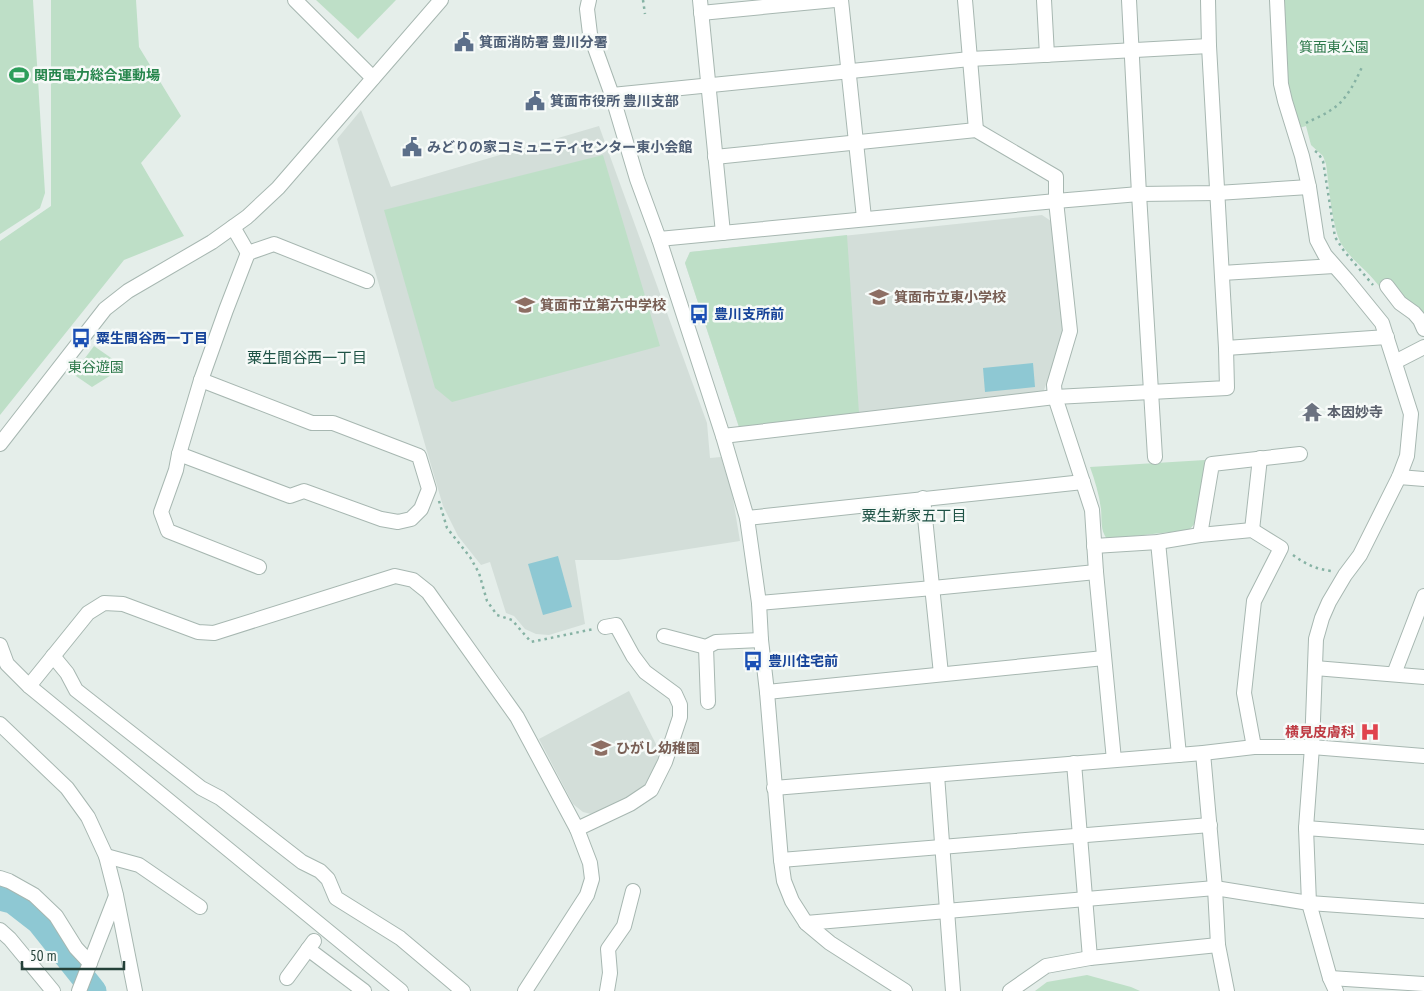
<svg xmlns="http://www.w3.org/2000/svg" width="1424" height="991" viewBox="0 0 1424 991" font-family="'PT Sans Narrow','Noto Sans JP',sans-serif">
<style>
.built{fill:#d3ded9}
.green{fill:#bedfc7}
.water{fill:#8ec8d3}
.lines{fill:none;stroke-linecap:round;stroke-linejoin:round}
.river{stroke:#8ec8d3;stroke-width:25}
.minor-casing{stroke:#a7b7b1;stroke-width:16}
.path{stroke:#86b2a4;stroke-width:2.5;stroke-dasharray:2.5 4;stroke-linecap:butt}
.minor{stroke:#fff;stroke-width:14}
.labels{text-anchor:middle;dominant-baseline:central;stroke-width:5;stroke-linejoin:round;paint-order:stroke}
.service-label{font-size:14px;font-weight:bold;fill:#4e5e75;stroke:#f6faf8;text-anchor:start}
.park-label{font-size:14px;fill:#2d784a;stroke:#f6faf8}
.leisure-label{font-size:14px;font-weight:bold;fill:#27864d;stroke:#f6faf8;text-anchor:start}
.education-label{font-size:14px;font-weight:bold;fill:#785e54;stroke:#f6faf8;text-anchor:start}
.transit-label{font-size:14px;font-weight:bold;fill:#164399;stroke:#f6faf8;text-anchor:start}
.worship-label{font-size:14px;font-weight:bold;fill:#5b616d;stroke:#f6faf8;text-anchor:start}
.health-label{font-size:14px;font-weight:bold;fill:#be3a42;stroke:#f6faf8;text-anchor:end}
.neighbourhood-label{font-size:15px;fill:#1f5346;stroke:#f6faf8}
</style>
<rect width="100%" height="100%" fill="#e5eeea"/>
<g class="built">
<polygon points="361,110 391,187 599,126 707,423 710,458 721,457 732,493 740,541 618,560 575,560 585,624 549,635 536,634 525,629 514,616 506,613 490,562 481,565 458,536 443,506 426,448 337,139"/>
<polygon points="1042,215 1054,223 1064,332 1043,393 739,427 685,263 690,252"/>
<polygon points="629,691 663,758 646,787 628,800 595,815 583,812 573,804 539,739"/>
</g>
<g class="green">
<polygon points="0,0 33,0 45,193 40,208 0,234"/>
<polygon points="51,0 136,0 139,47 181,116 141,163 184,236 124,260 0,415 0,241 51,206"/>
<polygon points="316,0 396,0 358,39"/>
<path d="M1281,0h143v319l-6,-8 -27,-27 -10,5c-11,-17 -28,-27 -39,-44 -10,-16 -13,-60 -16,-81l-3,-8 -12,-11 -5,-19 -7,2 -11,-36z"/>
<polygon points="603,155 660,346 452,402 435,388 384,210"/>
<polygon points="847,235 859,413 739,427 685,263 690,252"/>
<polygon points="94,346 124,367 92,387 73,374"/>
<path d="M1205,460l-8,61 -8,9 -82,9c-7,-9 -5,-19 -6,-30 -2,-15 -6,-28 -11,-42z"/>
<polygon points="1087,975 1131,987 1140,991 1035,991 1047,982"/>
</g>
<g class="water">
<polygon points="1033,363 1035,387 985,392 983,368"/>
<polygon points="558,556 572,607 543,615 528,564"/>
</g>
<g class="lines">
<polyline class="river" points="0,898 12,901 39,922 94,991"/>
<defs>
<g id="minor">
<polyline points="295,0 373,78"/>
<polyline points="589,0 587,9 590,34 612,95 637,179 659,239 723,436 747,518 759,603 761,640 767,692 781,860 784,881 792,901 806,923 830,943 905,991"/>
<polyline points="700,0 723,233"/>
<polyline points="841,0 864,218"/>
<polyline points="965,0 976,130"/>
<polyline points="1044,0 1047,55"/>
<polyline points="1129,0 1139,194 1155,457"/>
<polyline points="1277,0 1281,84 1285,101 1302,156 1309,187 1317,240 1325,255 1347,280 1382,323 1411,414 1407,456 1399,477 1360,555 1345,575 1329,602 1322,618 1316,639 1312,747 1306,828 1309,903 1330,978 1336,991"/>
<polyline points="701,13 835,0"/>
<polyline points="612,95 970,59 1209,46"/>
<polyline points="715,157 976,130 1056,177 1056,201 1070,331 1054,385 1055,397 1092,510 1096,572 1114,760"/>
<polyline points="233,227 248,253 274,244 367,281"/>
<polyline points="659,239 1056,201 1139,194 1217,193 1309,187"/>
<polyline points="248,253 226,310 201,380 179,454 176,470 161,512 168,531 259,567"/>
<polyline points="1222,273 1334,266"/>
<polyline points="1387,286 1400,303 1414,313 1420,320 1424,329"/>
<polyline points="1226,348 1387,337"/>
<polyline points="1395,362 1424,347"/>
<polyline points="723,436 1055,397 1227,388 1226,348 1209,46 1208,0"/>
<polyline points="0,444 105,309 128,291 212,242 247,217 278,188 441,0"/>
<polyline points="179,454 290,496 304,491 381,519 398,522 411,519 421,509 429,489 419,456 333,423 312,423 201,380"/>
<polyline points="1399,477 1424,479"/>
<polyline points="923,498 941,674"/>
<polyline points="747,518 1083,482"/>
<polyline points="1252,530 1260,458"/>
<polyline points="1200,535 1212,464 1300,454"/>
<polyline points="1158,542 1179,755"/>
<polyline points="1094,546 1158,542 1200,535 1252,530 1281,548 1254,601 1244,693 1254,747"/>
<polyline points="759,603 933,588 1096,572"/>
<polyline points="664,636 706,647 716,642 761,640"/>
<polyline points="0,645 7,664 29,686 401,991"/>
<polyline points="706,647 708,702"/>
<polyline points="53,656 67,673 76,690 201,788 220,798 302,862 320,871 328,879 336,898 400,938 463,991"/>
<polyline points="1315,668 1424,677"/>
<polyline points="1394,674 1424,596"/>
<polyline points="29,686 88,613 104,603 123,604 198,632 214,633 395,576 413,580 428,592 517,717 577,829 590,863 592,879 587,895 525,991"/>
<polyline points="767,692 1104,658"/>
<polyline points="0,724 67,788 88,817 106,856 116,895 135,991"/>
<polyline points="1203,753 1215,888 1218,945 1227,991"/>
<polyline points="1074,763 1090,958"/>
<polyline points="937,775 953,991"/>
<polyline points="774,788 1203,753 1254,747 1312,747 1424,756"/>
<polyline points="1306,828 1424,837"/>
<polyline points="577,829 630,804 651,790 665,762 680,717 680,705 675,694 645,672 633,656 616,625 605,627"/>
<polyline points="106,856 139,865 200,907"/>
<polyline points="781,860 1210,825"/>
<polyline points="0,878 9,881 34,895 56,916 76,948 90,963"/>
<polyline points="806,923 1215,888 1309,903 1424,911"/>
<polyline points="0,930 10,939 53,991"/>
<polyline points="308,949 364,991"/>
<polyline points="287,978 314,941"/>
<polyline points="1330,978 1424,984"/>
<polyline points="79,991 116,896"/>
<polyline points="607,991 610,973 608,949 624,926 633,891"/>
<polyline points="1010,991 1046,966 1090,958 1218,945"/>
</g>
</defs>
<use href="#minor" class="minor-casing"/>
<g class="path">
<polyline points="643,0 645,14"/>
<path d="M1306,123c8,-4 18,-8 25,-13 16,-10 24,-28 32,-45"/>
<polyline points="1315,151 1318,153 1323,161 1335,237 1344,251 1373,285"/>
<polyline points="439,501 447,528 470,557 479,573 487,601 497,615 512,620 531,642 594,629"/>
<path d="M1293,555c12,9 23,14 38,16"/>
</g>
<use href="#minor" class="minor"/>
</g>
<defs>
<symbol id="civic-bare" viewBox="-9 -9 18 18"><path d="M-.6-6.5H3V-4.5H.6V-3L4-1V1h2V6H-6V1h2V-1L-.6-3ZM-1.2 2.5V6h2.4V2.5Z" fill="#5c6f8a" stroke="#f6faf8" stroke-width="2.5" paint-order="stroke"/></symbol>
<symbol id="stadium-bare" viewBox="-9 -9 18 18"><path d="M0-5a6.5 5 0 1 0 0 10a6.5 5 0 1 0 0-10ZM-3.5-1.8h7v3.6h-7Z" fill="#2e9e5b" stroke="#f6faf8" stroke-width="2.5" paint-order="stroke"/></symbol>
<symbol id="school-bare" viewBox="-9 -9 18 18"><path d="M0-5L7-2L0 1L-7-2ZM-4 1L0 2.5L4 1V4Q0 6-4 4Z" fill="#8d6e63" stroke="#f6faf8" stroke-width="2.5" paint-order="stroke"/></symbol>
<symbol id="bus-bare" viewBox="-9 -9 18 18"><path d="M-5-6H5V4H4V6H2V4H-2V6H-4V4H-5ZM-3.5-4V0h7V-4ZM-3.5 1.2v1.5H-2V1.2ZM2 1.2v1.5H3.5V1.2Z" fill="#1a4fb4" stroke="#f6faf8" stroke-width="2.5" paint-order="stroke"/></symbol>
<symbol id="temple-bare" viewBox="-9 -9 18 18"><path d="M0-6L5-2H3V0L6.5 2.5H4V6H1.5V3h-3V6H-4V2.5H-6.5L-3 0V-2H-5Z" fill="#6b7280" stroke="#f6faf8" stroke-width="2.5" paint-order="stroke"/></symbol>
<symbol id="hospital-bare" viewBox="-9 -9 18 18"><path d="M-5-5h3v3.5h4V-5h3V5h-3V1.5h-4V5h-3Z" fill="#e0444e" stroke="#f6faf8" stroke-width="2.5" paint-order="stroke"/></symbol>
</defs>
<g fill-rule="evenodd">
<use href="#civic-bare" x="450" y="28" width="28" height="28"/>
<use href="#stadium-bare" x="5" y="61" width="28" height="28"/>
<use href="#civic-bare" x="521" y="87" width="28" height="28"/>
<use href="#civic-bare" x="398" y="133" width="28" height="28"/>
<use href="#school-bare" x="865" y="283" width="28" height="28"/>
<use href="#school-bare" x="511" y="291" width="28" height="28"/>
<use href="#bus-bare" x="685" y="300" width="28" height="28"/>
<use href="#bus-bare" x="67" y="324" width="28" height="28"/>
<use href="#temple-bare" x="1298" y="398" width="28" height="28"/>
<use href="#bus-bare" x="739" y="647" width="28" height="28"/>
<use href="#hospital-bare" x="1356" y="718" width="28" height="28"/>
<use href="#school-bare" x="587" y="734" width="28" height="28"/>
</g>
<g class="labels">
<g class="service-label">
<text x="479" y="42">箕面消防署 豊川分署</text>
<text x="550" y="101">箕面市役所 豊川支部</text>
<text x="427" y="147">みどりの家コミュニティセンター東小会館</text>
</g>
<g class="park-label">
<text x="1334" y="47">箕面東公園</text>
<text x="96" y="367">東谷遊園</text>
</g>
<g class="leisure-label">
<text x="34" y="75">関西電力総合運動場</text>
</g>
<g class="education-label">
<text x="894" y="297">箕面市立東小学校</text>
<text x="540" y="305">箕面市立第六中学校</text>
<text x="616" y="748">ひがし幼稚園</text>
</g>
<g class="transit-label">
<text x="714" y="314">豊川支所前</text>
<text x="96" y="338">粟生間谷西一丁目</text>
<text x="768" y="661">豊川住宅前</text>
</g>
<g class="worship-label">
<text x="1327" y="412">本因妙寺</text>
</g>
<g class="health-label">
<text x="1355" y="732">横見皮膚科</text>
</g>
<g class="neighbourhood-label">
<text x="307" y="357">粟生間谷西一丁目</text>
<text x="914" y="515">粟生新家五丁目</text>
</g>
</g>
<path d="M22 961v8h102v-8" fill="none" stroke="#244139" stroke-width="2.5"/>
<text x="30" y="961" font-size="15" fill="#244139" stroke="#f6faf8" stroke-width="4" paint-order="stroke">50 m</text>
</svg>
